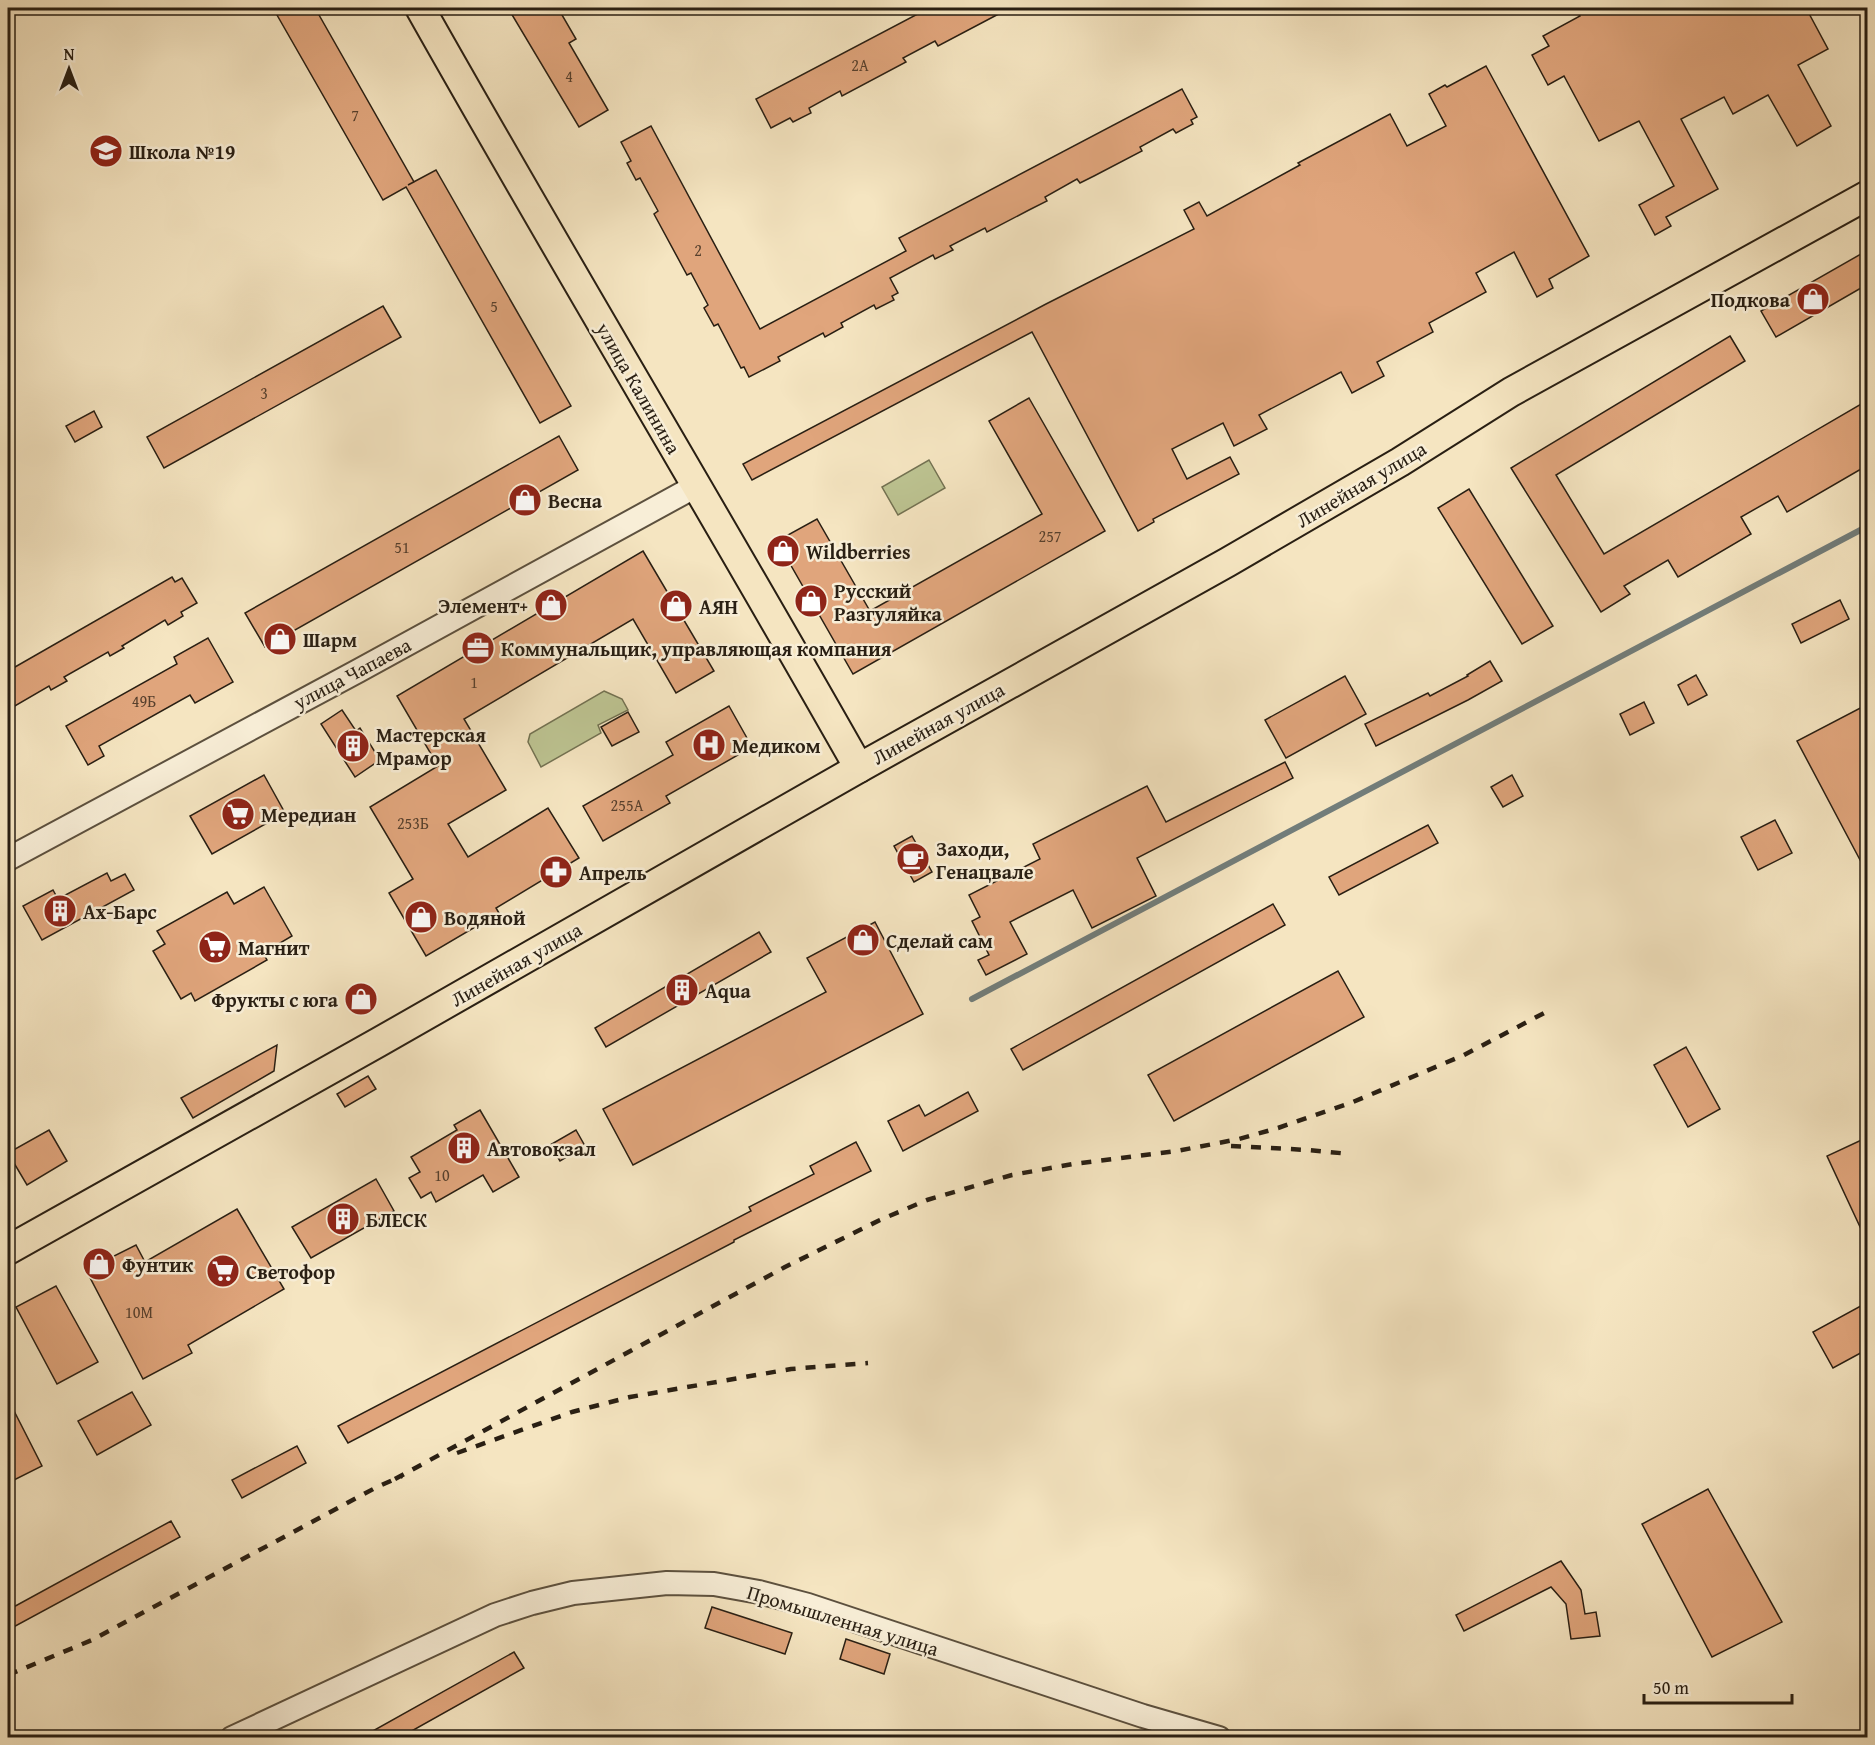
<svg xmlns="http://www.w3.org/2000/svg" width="1875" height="1745" viewBox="0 0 1875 1745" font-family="'Gentium Book Plus',serif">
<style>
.green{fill:#bdc492;stroke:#737252;stroke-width:1.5}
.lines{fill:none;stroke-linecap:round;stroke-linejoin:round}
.stream{stroke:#727d7a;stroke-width:6}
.building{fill:#e0a57c;stroke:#291f13;stroke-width:1.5}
.minor-casing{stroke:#5c503e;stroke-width:26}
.major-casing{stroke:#291f13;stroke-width:32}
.minor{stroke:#f8eed7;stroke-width:22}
.major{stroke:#f5e5c1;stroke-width:28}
.rail{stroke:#291f13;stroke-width:4.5;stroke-dasharray:10 10;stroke-linecap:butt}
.labels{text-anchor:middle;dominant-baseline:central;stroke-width:5;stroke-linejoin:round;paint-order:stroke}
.number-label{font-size:16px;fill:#57402d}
.poi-label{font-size:20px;font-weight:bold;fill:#291f13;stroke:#f8eed7;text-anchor:start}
.street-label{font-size:20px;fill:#291f13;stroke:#f8eed7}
</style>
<rect width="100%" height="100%" fill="#f5e5c1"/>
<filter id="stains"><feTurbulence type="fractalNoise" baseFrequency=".00333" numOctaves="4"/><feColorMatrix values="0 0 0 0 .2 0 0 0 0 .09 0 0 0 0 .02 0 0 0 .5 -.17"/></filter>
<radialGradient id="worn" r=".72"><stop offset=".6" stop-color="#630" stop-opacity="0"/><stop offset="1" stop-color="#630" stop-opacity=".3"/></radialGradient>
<g class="green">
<polygon points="929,460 945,488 898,515 882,487"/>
<polygon points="604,691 622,699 628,710 598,725 601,733 541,767 528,742 530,734"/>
</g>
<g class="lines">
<polyline class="stream" points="972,999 1868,526"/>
</g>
<g class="building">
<polygon points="273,8 315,8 414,182 408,185 436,170 571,406 540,423 406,187 383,200"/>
<polygon points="508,8 558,8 576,39 569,43 608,110 579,127"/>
<polygon points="929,8 1010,8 938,46 935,41 903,58 906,62 842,96 840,91 809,108 811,113 793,122 790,118 771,128 756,99"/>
<polygon points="1575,8 1806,8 1828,49 1798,65 1831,126 1797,146 1768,95 1733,114 1724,97 1681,119 1718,189 1666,217 1671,226 1655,235 1639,205 1674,186 1639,121 1599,141 1564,76 1548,85 1532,55 1549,46 1543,36 1580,16"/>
<polygon points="1486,66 1589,256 1549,279 1553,288 1537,297 1514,252 1476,273 1486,292 1429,323 1433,332 1377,362 1384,376 1352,393 1341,372 1259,415 1267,429 1234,446 1223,423 1172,449 1187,479 1230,457 1239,474 1153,519 1154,522 1138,531 1032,332 752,480 743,464 1046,304 1194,229 1184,210 1199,202 1207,216 1300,165 1298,163 1390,114 1407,146 1446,126 1429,94 1445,85 1447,87"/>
<polygon points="1182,89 1197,117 1191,120 1193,124 1176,133 1173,129 1140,147 1142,151 1094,176 1080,183 1077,179 1045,197 1047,201 1029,210 987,232 985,228 950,246 953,250 935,259 933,255 890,278 898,293 892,296 894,300 876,309 874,305 841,323 843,327 825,337 823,333 778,357 780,361 749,377 744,367 741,368 718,324 714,326 704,308 708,305 691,273 687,275 654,214 658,211 640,178 636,180 627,163 631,161 621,142 651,126 760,329 906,251 899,238"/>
<polygon points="1868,250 1868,284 1776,337 1761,311"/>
<polygon points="383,306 401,337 164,468 147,437"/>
<polygon points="1730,336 1745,361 1556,475 1604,554 1868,400 1868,465 1787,512 1778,496 1741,517 1751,534 1678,577 1668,560 1624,586 1630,594 1601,612 1511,468"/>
<polygon points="1029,398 1105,531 853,674 777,541 817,519 870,611 1042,514 989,421"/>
<polygon points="94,411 102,427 75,442 66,426"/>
<polygon points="559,436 578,470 265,647 245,613"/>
<polygon points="1469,489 1553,626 1522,644 1438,508"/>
<polygon points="643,551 714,671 676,693 633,619 464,719 506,790 448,824 468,857 548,808 579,858 496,908 499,913 426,956 389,893 413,879 370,807 438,766 397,696"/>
<polygon points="172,577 175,582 182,578 197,603 181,612 183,616 168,625 165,620 122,646 124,648 110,656 108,652 64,677 67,681 51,690 49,686 8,710 8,671"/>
<polygon points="1840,600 1849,619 1801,643 1792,624"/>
<polygon points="208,638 233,682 195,703 190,695 99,746 104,756 88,765 66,726 177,664 174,657"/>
<polygon points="1490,661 1502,681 1468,700 1376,746 1365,724 1428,693 1430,696 1468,676 1467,675"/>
<polygon points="1696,675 1707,695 1688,705 1678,685"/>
<polygon points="1345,676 1366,714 1286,758 1265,720"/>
<polygon points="1644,702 1654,723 1630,735 1620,714"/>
<polygon points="1868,704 1868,875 1797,741"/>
<polygon points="729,706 752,747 666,796 670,803 603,841 583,806 673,755 666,742"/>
<polygon points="342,710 356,731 360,728 380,760 355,777 321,724"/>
<polygon points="628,712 639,732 612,746 601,727"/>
<polygon points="1285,762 1293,778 1137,858 1156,896 1092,928 1073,890 1010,922 1027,954 986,975 978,960 989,955 972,921 980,917 969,895 1040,859 1033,844 1147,786 1166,822"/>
<polygon points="264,775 285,813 212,854 190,816"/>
<polygon points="1512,775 1523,796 1503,807 1491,787"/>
<polygon points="1775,820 1792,853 1758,870 1741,837"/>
<polygon points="1428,825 1438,843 1339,895 1329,877"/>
<polygon points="912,836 932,872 914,882 894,846"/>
<polygon points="107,873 111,881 125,874 134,890 42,940 23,906 53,890 58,899"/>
<polygon points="264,887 292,936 263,953 267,960 195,1001 191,993 181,999 153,951 165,944 157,931 227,892 234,904"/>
<polygon points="1273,904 1285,925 1023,1070 1011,1049"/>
<polygon points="875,922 923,1014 633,1165 603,1109 826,992 807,958"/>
<polygon points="759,932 771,952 606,1047 595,1028"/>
<polygon points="1338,971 1364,1017 1174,1121 1148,1075"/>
<polygon points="277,1045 274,1071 193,1118 181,1098"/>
<polygon points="1686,1047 1720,1109 1688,1127 1654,1065"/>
<polygon points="368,1076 376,1089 345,1107 337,1094"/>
<polygon points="968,1092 978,1111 903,1151 888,1121 919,1105 925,1116"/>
<polygon points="480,1110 519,1177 493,1192 483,1175 436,1202 431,1192 421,1198 409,1178 420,1172 411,1157 457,1130 454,1125"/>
<polygon points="49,1130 67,1161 27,1185 8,1153"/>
<polygon points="576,1130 585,1146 560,1161 550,1145"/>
<polygon points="1868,1137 1868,1244 1827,1156"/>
<polygon points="856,1142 871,1171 734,1240 734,1242 348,1443 338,1426 751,1211 749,1207 814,1174 810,1166"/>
<polygon points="376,1179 394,1211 311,1258 292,1227"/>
<polygon points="237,1209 284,1289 188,1345 192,1353 143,1379 86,1270 136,1245 145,1262"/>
<polygon points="56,1286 98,1362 57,1384 16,1307"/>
<polygon points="1868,1302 1868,1349 1833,1368 1813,1332"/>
<polygon points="132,1392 151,1425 97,1455 78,1421"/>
<polygon points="8,1399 42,1466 8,1483"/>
<polygon points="297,1446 306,1463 242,1498 232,1480"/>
<polygon points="1708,1489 1782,1622 1712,1657 1642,1524"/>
<polygon points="171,1521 180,1537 8,1630 8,1610"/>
<polygon points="1561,1561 1581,1590 1585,1614 1596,1612 1600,1636 1571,1639 1566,1604 1551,1587 1464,1631 1456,1615"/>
<polygon points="712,1607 792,1633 785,1654 705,1628"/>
<polygon points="846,1639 890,1654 884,1674 840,1659"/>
<polygon points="514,1652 524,1668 401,1737 362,1737"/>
</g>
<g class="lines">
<defs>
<g id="minor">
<polyline points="8,859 358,671 696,486"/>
<polyline points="232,1738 495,1615 532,1603 573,1593 667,1583 714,1584 759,1592 808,1605 1143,1716 1219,1738"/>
</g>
<g id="major">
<path d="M420,8c143,254 295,505 439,760"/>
<polyline points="8,1250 379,1042 859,768 1228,562 1400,462 1511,392 1868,195"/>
</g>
</defs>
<use href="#minor" class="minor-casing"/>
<use href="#major" class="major-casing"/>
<use href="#minor" class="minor"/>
<use href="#major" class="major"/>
<g class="rail">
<polyline points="1231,1146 1308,1150 1350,1154"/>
<polyline points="457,1453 572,1412 630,1397 791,1369 868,1363"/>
<polyline points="395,1479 785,1267 880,1220 927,1200 1012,1175 1073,1164 1177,1151 1239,1139 1278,1128 1353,1102 1464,1055 1548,1011"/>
<polyline points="8,1675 92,1640 377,1487 402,1476"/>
</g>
</g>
<defs>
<symbol id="school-disc" viewBox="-11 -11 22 22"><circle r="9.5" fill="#8f2418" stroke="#f8eed7"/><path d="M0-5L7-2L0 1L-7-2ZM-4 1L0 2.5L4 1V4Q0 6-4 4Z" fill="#fff"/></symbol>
<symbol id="shop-disc" viewBox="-11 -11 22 22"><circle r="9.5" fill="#8f2418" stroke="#f8eed7"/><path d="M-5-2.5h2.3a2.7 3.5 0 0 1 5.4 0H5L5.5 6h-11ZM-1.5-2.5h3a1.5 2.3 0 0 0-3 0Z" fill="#fff"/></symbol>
<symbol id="office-disc" viewBox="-11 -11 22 22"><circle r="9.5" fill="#8f2418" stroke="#f8eed7"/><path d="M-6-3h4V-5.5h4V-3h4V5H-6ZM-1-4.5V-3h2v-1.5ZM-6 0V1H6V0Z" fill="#fff"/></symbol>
<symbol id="hospital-disc" viewBox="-11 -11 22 22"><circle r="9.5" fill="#8f2418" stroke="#f8eed7"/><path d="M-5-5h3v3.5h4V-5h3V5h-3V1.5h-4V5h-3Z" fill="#fff"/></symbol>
<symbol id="building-disc" viewBox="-11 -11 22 22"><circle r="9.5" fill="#8f2418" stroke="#f8eed7"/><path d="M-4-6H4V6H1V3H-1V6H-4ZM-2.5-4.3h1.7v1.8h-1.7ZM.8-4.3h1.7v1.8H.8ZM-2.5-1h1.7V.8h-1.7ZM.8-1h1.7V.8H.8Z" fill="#fff"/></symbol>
<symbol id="supermarket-disc" viewBox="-11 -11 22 22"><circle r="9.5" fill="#8f2418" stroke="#f8eed7"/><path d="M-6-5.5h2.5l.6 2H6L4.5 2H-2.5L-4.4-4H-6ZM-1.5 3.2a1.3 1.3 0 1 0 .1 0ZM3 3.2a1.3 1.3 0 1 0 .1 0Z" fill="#fff"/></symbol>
<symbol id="cafe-disc" viewBox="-11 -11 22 22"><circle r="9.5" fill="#8f2418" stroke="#f8eed7"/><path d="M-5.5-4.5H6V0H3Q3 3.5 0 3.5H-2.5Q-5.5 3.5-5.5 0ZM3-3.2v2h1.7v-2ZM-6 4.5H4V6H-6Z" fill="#fff"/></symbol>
<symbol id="pharmacy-disc" viewBox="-11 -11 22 22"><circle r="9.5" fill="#8f2418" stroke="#f8eed7"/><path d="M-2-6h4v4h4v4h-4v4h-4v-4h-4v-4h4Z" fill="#fff"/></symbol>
</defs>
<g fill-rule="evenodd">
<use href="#school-disc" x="87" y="132" width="38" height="38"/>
<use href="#shop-disc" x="1794" y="280" width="38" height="38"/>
<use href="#shop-disc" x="506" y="481" width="38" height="38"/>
<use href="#shop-disc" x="764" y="532" width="38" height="38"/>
<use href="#shop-disc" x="792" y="582" width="38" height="38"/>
<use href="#shop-disc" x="532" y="586" width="38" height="38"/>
<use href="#shop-disc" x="657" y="587" width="38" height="38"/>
<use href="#shop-disc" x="261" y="620" width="38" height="38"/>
<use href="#office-disc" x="459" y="629" width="38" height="38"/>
<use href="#hospital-disc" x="690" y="726" width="38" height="38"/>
<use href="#building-disc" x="334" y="727" width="38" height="38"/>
<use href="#supermarket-disc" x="219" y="795" width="38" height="38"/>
<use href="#cafe-disc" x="894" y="840" width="38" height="38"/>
<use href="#pharmacy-disc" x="537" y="853" width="38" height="38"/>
<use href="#building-disc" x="41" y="892" width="38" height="38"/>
<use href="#shop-disc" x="402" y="898" width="38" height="38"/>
<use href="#shop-disc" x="844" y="921" width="38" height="38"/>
<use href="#supermarket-disc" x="196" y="928" width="38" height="38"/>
<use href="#building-disc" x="663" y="971" width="38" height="38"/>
<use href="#shop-disc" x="342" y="980" width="38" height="38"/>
<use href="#building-disc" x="445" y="1129" width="38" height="38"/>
<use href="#building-disc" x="324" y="1200" width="38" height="38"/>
<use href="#shop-disc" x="80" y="1245" width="38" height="38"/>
<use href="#supermarket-disc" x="204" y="1252" width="38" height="38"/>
</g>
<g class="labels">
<g class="number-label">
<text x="860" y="65">2А</text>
<text x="569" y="76">4</text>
<text x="355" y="115">7</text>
<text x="698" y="250">2</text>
<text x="494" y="306">5</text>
<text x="264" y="393">3</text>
<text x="1050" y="536">257</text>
<text x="402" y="547">51</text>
<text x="474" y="682">1</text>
<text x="144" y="701">49Б</text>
<text x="627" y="805">255А</text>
<text x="413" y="823">253Б</text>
<text x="442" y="1175">10</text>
<text x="139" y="1312">10М</text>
</g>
<g class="poi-label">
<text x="129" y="151">Школа №19</text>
<text x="1790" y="299" text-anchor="end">Подкова</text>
<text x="548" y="500">Весна</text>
<text x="806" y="551">Wildberries</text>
<text x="834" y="590">Русский<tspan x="834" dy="23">Разгуляйка</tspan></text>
<text x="528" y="605" text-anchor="end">Элемент+</text>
<text x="699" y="606">АЯН</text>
<text x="303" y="639">Шарм</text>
<text x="501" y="648">Коммунальщик, управляющая компания</text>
<text x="376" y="734">Мастерская<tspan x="376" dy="23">Мрамор</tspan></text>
<text x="732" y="745">Медиком</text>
<text x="261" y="814">Мередиан</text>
<text x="936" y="848">Заходи,<tspan x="936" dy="23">Генацвале</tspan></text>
<text x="579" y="872">Апрель</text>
<text x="83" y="911">Ах-Барс</text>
<text x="444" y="917">Водяной</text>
<text x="886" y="940">Сделай сам</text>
<text x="238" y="947">Магнит</text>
<text x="705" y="990">Aqua</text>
<text x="338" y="999" text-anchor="end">Фрукты с юга</text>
<text x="487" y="1148">Автовокзал</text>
<text x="366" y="1219">БЛЕСК</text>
<text x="122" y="1264">Фунтик</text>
<text x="246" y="1271">Светофор</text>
</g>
<g class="street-label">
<text transform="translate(639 388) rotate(60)">улица Калинина</text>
<text transform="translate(1361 484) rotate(-31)">Линейная улица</text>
<text transform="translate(352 673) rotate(-28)">улица Чапаева</text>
<text transform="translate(938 723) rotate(-29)">Линейная улица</text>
<text transform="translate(516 964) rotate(-30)">Линейная улица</text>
<text transform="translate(843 1620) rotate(17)">Промышленная улица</text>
</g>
</g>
<rect width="1875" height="1745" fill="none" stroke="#f5e5c1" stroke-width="30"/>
<rect x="9" y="9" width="1857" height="1727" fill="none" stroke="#291f13" stroke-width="3"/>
<rect x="15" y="15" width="1845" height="1715" fill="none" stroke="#291f13" stroke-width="1.5"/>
<g transform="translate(69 69)" stroke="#f8eed7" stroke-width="4.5" paint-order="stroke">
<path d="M0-4.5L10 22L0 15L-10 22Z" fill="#291f13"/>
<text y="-9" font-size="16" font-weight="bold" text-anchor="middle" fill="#291f13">N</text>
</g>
<path d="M1644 1694v9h148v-9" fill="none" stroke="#291f13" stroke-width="3"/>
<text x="1653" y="1694" font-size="18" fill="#291f13" stroke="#f8eed7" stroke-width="4.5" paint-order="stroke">50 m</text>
<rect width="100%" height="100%" filter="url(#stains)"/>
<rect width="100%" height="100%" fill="url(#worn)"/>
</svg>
